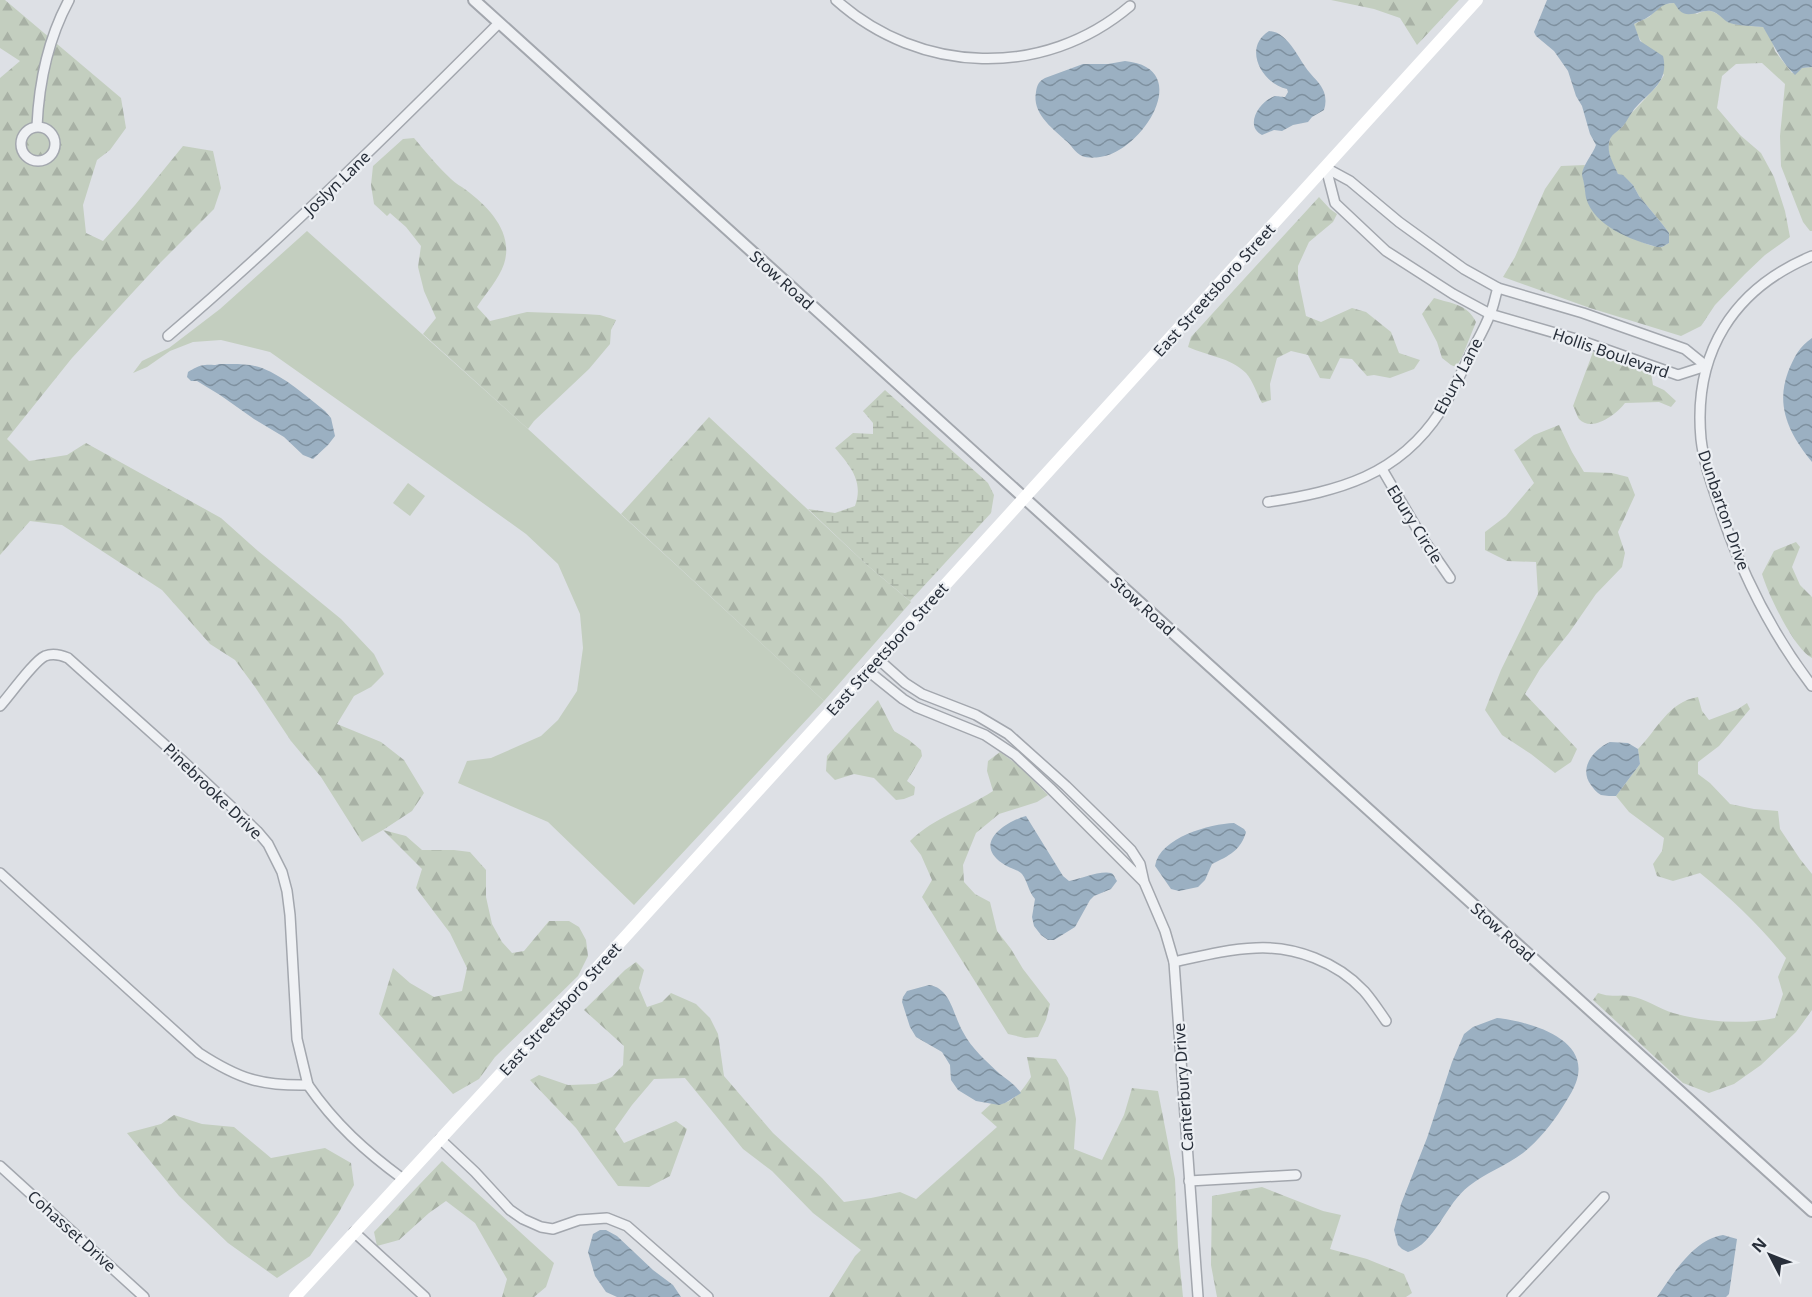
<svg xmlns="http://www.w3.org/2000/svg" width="1812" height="1297" viewBox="0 0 1812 1297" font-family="'Noto Sans',sans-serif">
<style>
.green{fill:#c3cebf}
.forest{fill:url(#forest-firs)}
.wetland{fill:url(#wetland-marsh)}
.water{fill:url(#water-waves)}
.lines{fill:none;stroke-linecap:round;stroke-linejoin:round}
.minor-casing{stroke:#a3a7ae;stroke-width:12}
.tertiary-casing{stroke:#a3a7ae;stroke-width:14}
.minor{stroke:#eff1f4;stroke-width:9}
.tertiary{stroke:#eff1f4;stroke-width:10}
.secondary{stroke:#fff;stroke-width:12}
.labels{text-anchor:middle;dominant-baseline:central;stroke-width:4.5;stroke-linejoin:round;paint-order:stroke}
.street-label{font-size:16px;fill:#282f3a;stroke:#eceff3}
</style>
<defs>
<pattern id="forest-firs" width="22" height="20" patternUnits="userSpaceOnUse" patternTransform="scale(1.5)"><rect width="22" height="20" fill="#c3cebf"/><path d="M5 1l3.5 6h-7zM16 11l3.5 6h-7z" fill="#a8b1a5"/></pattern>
<pattern id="wetland-marsh" width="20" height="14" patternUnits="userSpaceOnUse" patternTransform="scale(1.5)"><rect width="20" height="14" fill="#c3cebf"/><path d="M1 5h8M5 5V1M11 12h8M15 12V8" fill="none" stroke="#a8b1a5"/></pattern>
<pattern id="water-waves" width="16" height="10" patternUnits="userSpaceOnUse" patternTransform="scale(1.5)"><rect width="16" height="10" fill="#9bb0c2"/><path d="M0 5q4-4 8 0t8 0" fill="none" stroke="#7e909f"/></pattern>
</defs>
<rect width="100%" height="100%" fill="#dde0e5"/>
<g class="green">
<polygon points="307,231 528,429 824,701 634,905 548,822 458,783 467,761 491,758 541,736 558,720 577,691 583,648 580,614 558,564 526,534 427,463 270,352 221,340 193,342 170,351 147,367 133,373 142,361 169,348 220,309"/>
<polygon points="408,483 425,496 410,516 393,503"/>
</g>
<g class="forest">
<polygon points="0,0 5,0 121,98 126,128 110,150 97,160 83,205 86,233 103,241 135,205 183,146 213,151 221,188 214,209 159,264 72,358 7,439 29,461 67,455 86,443 221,518 258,551 341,619 374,654 384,674 371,687 354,696 337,724 381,742 404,760 424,793 412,811 383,830 406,836 422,850 454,850 470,852 486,870 486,897 492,924 502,942 512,953 524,951 549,921 569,921 579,927 586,940 588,956 578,976 495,1057 479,1079 453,1094 379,1014 393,968 410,983 434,997 462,991 467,968 450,933 416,888 422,869 383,830 362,842 321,777 291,741 255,687 235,660 210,644 162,590 62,525 30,521 0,555 0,78 20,61 0,48"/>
<polygon points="1331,0 1459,0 1417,45 1400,18 1374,9"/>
<path d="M1674,3l23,11c16,-8 20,1 32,8 7,4 25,4 34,5l9,13 3,11 17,22 10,-5 10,-1v164h-2l-7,-9 -22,-56 -1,-30 5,-52 -23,-21 -26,1 -14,12 -5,32 23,27 21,18 13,24 11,34 5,26 -25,18 -20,19 -30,31 -14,21 -20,10 -91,-28 -87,-31 12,-20 30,-68 16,-23 24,-1c-4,10 -1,13 0,23 3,28 26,41 50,51 9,4 17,8 27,8l7,-4v-10l-6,-8 -24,-29 -6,-11 -10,-9 -5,-2 -7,-13 -3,-14 3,-11 12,-10 5,-9 29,-31 7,-11c-9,-13 -28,-37 -30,-51l15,-7 13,-13z"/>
<path d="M414,138c12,14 24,29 37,41 5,5 10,7 15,11 23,17 48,43 38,74 -5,15 -18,29 -27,43l13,14 37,-9 57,2 16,1 16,5 -5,10 -1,14 -21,25 -55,52 -6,8 -105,-95 13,-16 -12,-27 -6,-24 3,-21 -15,-19 -16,-14 -3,3 -13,-12 -3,-19 2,-19 30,-27z"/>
<path d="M1319,197l11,12 7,5 -4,8 -24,20 -11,24v11l8,39 15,6 31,-14 14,4 25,20 8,21 21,7 -6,9 -24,9 -16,-3 -7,1 -15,-17 -12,-1 -10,21 -10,-1 -12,-23 -17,-4 -14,7 -7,26 1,16 -9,3c-5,-9 -9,-22 -16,-30 -16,-16 -39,-17 -58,-26l3,-10z"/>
<path d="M1434,298c19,6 33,6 42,24l-14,35 -6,10 -5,-2 -9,-7 -5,-16 -15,-28z"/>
<path d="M1593,352l47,14 11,7 2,12 11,5 12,11 -5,6 -12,-5 -34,1c-8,11 -33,30 -46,16 -2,-3 -4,-10 -6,-13z"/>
<polygon points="709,417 867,565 911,602 824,701 621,514"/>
<polygon points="1559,425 1572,452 1584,472 1612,473 1628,477 1635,495 1618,532 1625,553 1622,567 1596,594 1569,633 1540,669 1525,694 1577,749 1571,762 1555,773 1531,754 1502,735 1485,710 1501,670 1538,594 1536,562 1507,561 1485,550 1485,532 1506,516 1534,483 1514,450 1534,435"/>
<path d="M1796,542l4,5 -8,20 8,18 12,12v61c-18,-9 -44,-64 -50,-84l12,-23z"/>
<path d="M1698,697l4,14 7,9 29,-11 9,-6 3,6 -31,37 -21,16v12l12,9 20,21 24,5 24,2 2,18 20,30 12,15v136l-16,22 -35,33 -27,19 -25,9 -26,-10 -90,-83 5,-7c14,5 20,1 32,3 14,2 30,13 43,17 32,9 69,12 102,5l8,-24 -5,-17 8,-19c-26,-32 -54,-59 -86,-85l-27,8 -16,-5 -4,-12 9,-13 2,-13 -35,-26 -13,-16 24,-32 -2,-15c20,-20 30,-47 60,-52z"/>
<polygon points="878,700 894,731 909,740 921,750 922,756 907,781 915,787 914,795 904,799 896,800 874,778 854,774 835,780 826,771 827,756"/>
<path d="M1000,752l18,13 30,30 -11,7 -38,12 -23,19 -13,32 1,17 11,12 15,8 7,29 14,18 12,20 27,35 -4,16 -8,17 -13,1 -17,-4 -86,-137 10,-17 -11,-25 -11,-14c26,-25 54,-31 83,-50l-6,-20 1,-10z"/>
<path d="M636,962l8,8 -5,18 8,19 15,-5 9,-9 25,11 14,14 8,16 6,42 49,57 49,45 22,24 27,-4 29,-6 16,7 81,-72 -16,-14 11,-10c18,5 31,-13 39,-26l-4,-20 29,2 12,19 8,41 -2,30 28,11 22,-45 8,-27 26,3 17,88 3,68 5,50h-354l26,-41 6,-6 -48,-37 -41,-42 -29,-22 -58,-71 -31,1 -22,26 -17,24 9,14 52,-22 11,8 -17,47 -21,11 -31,-1 -42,-58 -46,-48 9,-5 29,10 28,-1 16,-7 11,-12 1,-19 -40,-36 41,-40z"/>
<polygon points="174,1115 202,1124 234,1127 271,1158 325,1148 351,1163 354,1185 338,1214 310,1256 277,1278 228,1243 179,1196 127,1133 161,1124"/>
<polygon points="442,1161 554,1263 546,1287 534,1297 502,1297 507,1279 475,1223 446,1201 429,1213 399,1240 377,1246 374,1232"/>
<polygon points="1262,1187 1323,1211 1341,1215 1330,1249 1367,1259 1404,1274 1412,1293 1406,1297 1217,1297 1211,1265 1212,1196"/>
</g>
<path class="wetland" d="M885,390l103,93 6,12 -3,18 -81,88 -43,-36 -59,-56 27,4 20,-7c9,-25 -5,-40 -20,-58l18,-15 20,1v-11l-10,-12z"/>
<g class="water">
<path d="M1547,0h265v67l-10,1 -7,7c-14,-13 -22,-32 -32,-48 -8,-1 -25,-1 -33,-4 -7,-2 -10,-10 -19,-12 -10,-2 -23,9 -32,-1 -2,-2 -3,-5 -5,-7 -13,0 -16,8 -26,14 -4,3 -9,4 -14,7l6,17 23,15c6,25 -11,34 -26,50 -6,6 -9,14 -14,20 -5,6 -13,8 -14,17 -2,11 5,21 9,31l5,1 10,10 6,11 24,29 6,8v10l-7,4h-5c-26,-7 -63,-21 -71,-49 -1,-5 -1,-10 -2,-14 0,-2 -2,-8 -2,-9 0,-9 11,-21 14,-30l-6,-11 -8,-28 -6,-10 -8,-25 -14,-20 -18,-15 -2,-4z"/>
<path d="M1269,31c20,1 30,30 41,42 5,6 11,11 14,19 2,6 2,12 0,18l-12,7 -4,5 -15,3 -11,6 -8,-1 -12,5c-18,-9 -3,-34 13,-39 2,0 7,1 10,1l3,-5 -1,-3c-25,-5 -45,-41 -18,-58z"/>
<path d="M1125,61c71,7 17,91 -25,96 -5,1 -14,1 -18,-1 -7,-3 -11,-12 -17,-16 -14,-13 -33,-27 -29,-48 1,-7 3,-11 9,-14l38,-14h25z"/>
<path d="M1812,338v124c-22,-27 -37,-55 -24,-90 6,-15 11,-25 24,-34z"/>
<path d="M219,364c14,0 30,-1 43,4 23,9 44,28 63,43l6,7 4,18 -7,9 -15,14 -10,-4 -19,-18 -30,-18 -34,-24 -23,-14h-6l-4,-4 1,-5c5,-3 11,-7 17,-7 6,-1 9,1 14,-1z"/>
<path d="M1610,742l18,1 10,6 2,15 -24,32c-4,0 -10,0 -15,-1 -4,-2 -8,-7 -10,-10 -13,-17 3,-36 19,-43z"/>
<path d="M1026,816l37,60 6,5c10,-2 32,-11 42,-8 3,1 4,5 6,8l-6,8 -17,7 -4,4 -15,27 -21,13h-6l-7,-5 -7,-9 -2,-9 3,-18c-7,-8 -7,-17 -13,-25 -5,-5 -14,-6 -20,-11 -29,-20 3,-41 24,-47z"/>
<path d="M1234,823l10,6 2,3c-5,18 -17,24 -34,32l-7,16 -7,7 -19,4 -8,-2 -16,-23c5,-29 55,-42 79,-43z"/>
<path d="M929,985c22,3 24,30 34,47 9,17 23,29 37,42 8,6 15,11 21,19l-16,10 -6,2 -23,-4 -18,-11 -7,-10 -1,-15 -8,-13 -26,-15 -6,-10 -8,-25 1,-5 4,-6z"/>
<path d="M1497,1018c28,3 88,18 81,57 -2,12 -10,23 -16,33 -10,16 -24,33 -39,45 -17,13 -38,20 -54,33 -23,17 -34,58 -61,66l-6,-3 -4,-4 -4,-15 7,-26 26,-66 25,-76 12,-28 9,-7z"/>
<polygon points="600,1230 606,1230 617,1236 653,1270 673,1285 681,1297 617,1297 606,1292 595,1276 588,1252 593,1234"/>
<path d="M1723,1235l14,4 -8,55 -3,3h-69c16,-23 37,-58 66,-62z"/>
</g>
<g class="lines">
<defs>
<g id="minor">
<path d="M836,0c84,75 208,79 294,6"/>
<path d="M37,126c2,-44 11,-87 32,-126"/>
<circle cx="38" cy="144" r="17"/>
<polyline points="1326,168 1335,203 1386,251 1453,294 1490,314 1576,339 1678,375 1706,366"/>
<polyline points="1326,168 1350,181 1399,222 1464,269 1498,288 1583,313 1685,349 1706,366"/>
<path d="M1812,256c-79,33 -119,97 -111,183 3,27 14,54 22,79 21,60 50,117 89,168"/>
<path d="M168,336c116,-99 224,-206 331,-313"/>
<polyline points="1382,469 1423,539 1450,578"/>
<path d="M1268,502c71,-11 130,-26 172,-90 10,-15 18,-32 26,-49 7,-16 18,-32 24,-49 4,-8 5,-18 8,-26"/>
<polyline points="878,659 905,683 922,694 976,715 1008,734 1066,786 1108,827 1131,850 1140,864 1144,882 1165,931 1174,962 1198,1297"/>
<polyline points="867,670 903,699 916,707 985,735 1015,755 1050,788 1143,881"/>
<path d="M0,706c10,-11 34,-45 45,-50 8,-3 16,-1 23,2l115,103 74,70 11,13 14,28 5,19 3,24 7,124 11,46c-47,1 -69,-6 -109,-32l-199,-180"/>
<path d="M1174,962c27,-6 54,-13 82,-14 39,-2 81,14 108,43 8,9 15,20 22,30"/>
<path d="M308,1085c27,39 57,66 95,94"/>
<polyline points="440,1139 475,1172 510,1210 523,1219 541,1227 553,1229 579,1220 607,1218 627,1226 708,1297"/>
<polyline points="0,1166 144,1297"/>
<polyline points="1189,1181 1296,1175"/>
<polyline points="354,1232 425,1297"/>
<polyline points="1512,1297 1604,1197"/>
</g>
<polyline id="tertiary" points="474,0 1812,1211"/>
</defs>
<use href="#minor" class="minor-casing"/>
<use href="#tertiary" class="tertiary-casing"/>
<use href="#minor" class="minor"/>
<use href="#tertiary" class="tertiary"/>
<polyline class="secondary" points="295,1297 504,1070 1477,0"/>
</g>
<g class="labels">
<g class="street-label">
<text transform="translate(337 183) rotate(-44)">Joslyn Lane</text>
<text transform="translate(782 280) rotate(42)">Stow Road</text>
<text transform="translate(1214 290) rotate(-48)">East Streetsboro Street</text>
<text transform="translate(1611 353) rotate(19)">Hollis Boulevard</text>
<text transform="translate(1458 376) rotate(-62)">Ebury Lane</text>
<text transform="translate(1724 510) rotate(71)">Dunbarton Drive</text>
<text transform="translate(1415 524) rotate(58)">Ebury Circle</text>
<text transform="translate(1143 606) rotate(42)">Stow Road</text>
<text transform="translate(887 649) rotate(-48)">East Streetsboro Street</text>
<text transform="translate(213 791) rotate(44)">Pinebrooke Drive</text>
<text transform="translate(1503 932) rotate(42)">Stow Road</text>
<text transform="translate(560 1009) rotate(-48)">East Streetsboro Street</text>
<text transform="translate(1183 1087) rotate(-94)">Canterbury Drive</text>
<text transform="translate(72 1231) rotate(42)">Cohasset Drive</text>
</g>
</g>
<g transform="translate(1770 1255) rotate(312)" stroke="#eceff3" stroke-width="4.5" paint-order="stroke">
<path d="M0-4.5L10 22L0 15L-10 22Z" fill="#282f3a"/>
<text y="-9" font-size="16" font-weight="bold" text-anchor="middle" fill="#282f3a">N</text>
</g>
</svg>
